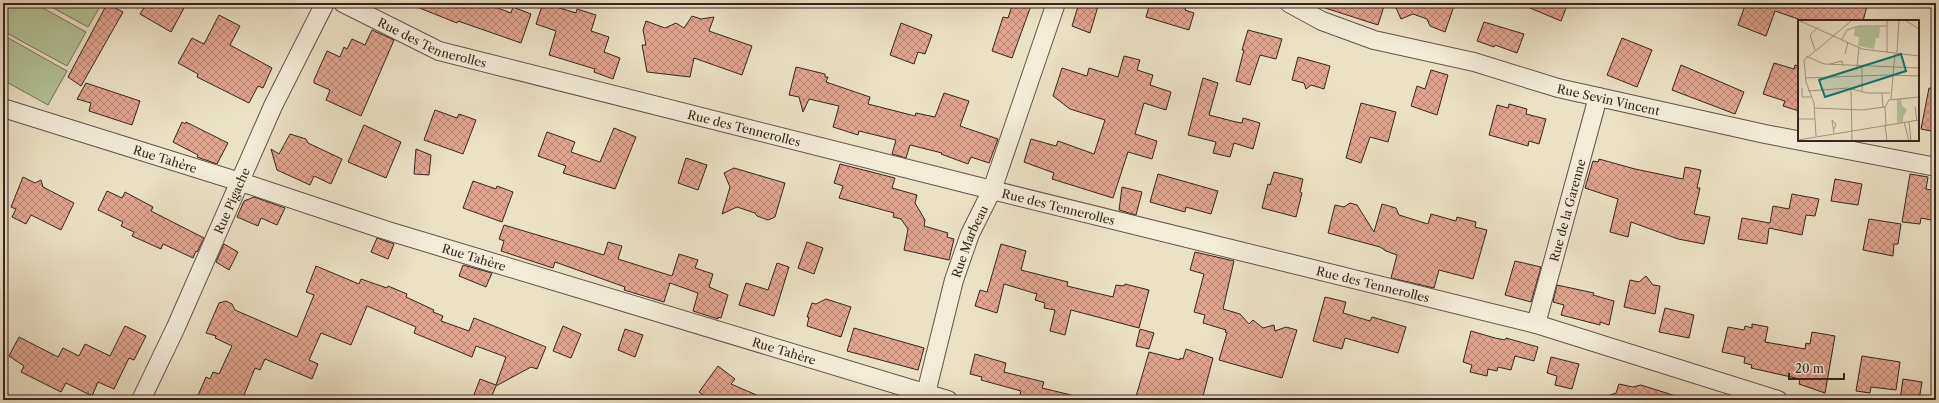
<svg xmlns="http://www.w3.org/2000/svg" width="1939" height="403" viewBox="0 0 1939 403" font-family="'Libre Caslon Text',serif">
<style>
.pitch{fill:#b4c497;stroke:#76745a}
.building{fill:url(#building-cross-hatch);stroke:#38251e}
.lines{fill:none;stroke-linecap:round;stroke-linejoin:round}
.street-casing{stroke:#655448;stroke-width:20}
.street{stroke:#f2ecd9;stroke-width:18}
.labels{text-anchor:middle;dominant-baseline:central;stroke-width:3.5;stroke-linejoin:round;paint-order:stroke}
.street-label{font-size:12px;fill:#38251e;stroke:#f2ecd9}
.inset-road{fill:none;stroke:#a39682;stroke-width:1}
.view{fill:#0f766e;fill-opacity:0.15;stroke:#0f766e;stroke-width:2}
.inset-edge{fill:none;stroke:#38251e;stroke-width:2}
</style>
<defs>
<pattern id="building-cross-hatch" width="8" height="8" patternUnits="userSpaceOnUse"><rect width="8" height="8" fill="#e1a58e"/><path d="M0 0l8 8M0 8l8-8" fill="none" stroke="#b78673"/></pattern>
</defs>
<rect width="100%" height="100%" fill="#ebe2c4"/>
<filter id="stains"><feTurbulence type="fractalNoise" baseFrequency=".005" numOctaves="4"/><feColorMatrix values="0 0 0 0 .2 0 0 0 0 .09 0 0 0 0 .02 0 0 0 .5 -.17"/></filter>
<radialGradient id="worn" r=".72"><stop offset=".6" stop-color="#630" stop-opacity="0"/><stop offset="1" stop-color="#630" stop-opacity=".3"/></radialGradient>
<g class="pitch">
<polygon points="3,3 34,3 86,32 67,66 3,31"/>
<polygon points="44,3 102,3 88,27"/>
<polygon points="3,35 67,71 48,105 3,80"/>
</g>
<g class="building">
<polygon points="147,3 175,3 184,8 171,32 140,14"/>
<polygon points="407,3 484,3 511,13 513,7 531,14 521,43 458,21 457,23"/>
<polygon points="543,3 576,13 577,9 596,15 591,31 609,37 604,52 620,58 613,79 594,72 595,69 549,55 556,31 536,24"/>
<polygon points="1013,3 1032,3 1012,58 992,51 1003,17 1008,18"/>
<polygon points="1079,3 1099,3 1090,33 1072,26"/>
<polygon points="1150,3 1187,3 1185,10 1194,13 1189,30 1146,17"/>
<polygon points="1320,3 1385,3 1378,25 1319,6"/>
<polygon points="1388,3 1455,3 1445,32 1430,26 1427,19 1413,14 1401,19 1396,8 1388,5"/>
<polygon points="1518,3 1568,3 1561,21"/>
<polygon points="1746,3 1858,3 1867,6 1863,21 1804,21 1775,11 1766,36 1738,25"/>
<polygon points="107,4 123,12 81,86 68,77"/>
<polygon points="219,15 240,26 230,45 272,68 263,88 258,86 249,103 197,77 198,74 178,63 192,38 204,44"/>
<polygon points="692,16 701,19 714,17 709,31 752,46 742,75 694,58 690,77 647,72 642,45 646,45 643,30 646,21 665,28 676,23 684,28"/>
<polygon points="1484,22 1524,34 1517,53 1495,45 1494,47 1477,41"/>
<polygon points="901,23 932,35 925,54 918,52 914,64 890,55"/>
<polygon points="372,30 394,40 361,116 326,100 330,90 314,83 314,80 327,51 340,57 344,47 347,49 352,39 365,45"/>
<polygon points="1248,30 1282,39 1276,59 1260,55 1250,85 1236,81 1244,50 1242,50"/>
<polygon points="1622,38 1652,50 1637,87 1607,75"/>
<polygon points="1124,56 1140,60 1137,70 1153,75 1150,85 1171,92 1166,110 1144,103 1135,134 1157,141 1152,159 1128,152 1113,198 1052,179 1054,173 1024,162 1031,139 1056,146 1058,141 1094,154 1105,120 1070,109 1053,96 1062,68 1087,76 1089,68 1118,77"/>
<polygon points="1298,57 1330,66 1324,89 1311,85 1306,89 1304,83 1292,80"/>
<polygon points="1774,63 1794,69 1795,65 1799,66 1799,111 1783,106 1785,101 1763,94"/>
<polygon points="1681,65 1744,92 1735,114 1672,90"/>
<polygon points="796,67 825,74 825,77 828,77 826,82 870,97 868,104 915,116 916,113 935,117 944,93 969,101 960,126 998,139 989,163 971,157 968,164 941,154 942,153 910,145 906,158 892,154 896,140 859,131 858,135 833,127 839,106 809,99 803,112 799,97 789,95"/>
<polygon points="1431,70 1448,75 1437,115 1411,106 1417,86 1425,89"/>
<polygon points="1203,78 1218,83 1209,115 1236,122 1242,123 1243,118 1260,123 1253,149 1234,143 1230,157 1213,153 1216,142 1188,135"/>
<polygon points="86,83 140,101 132,125 89,111 91,103 77,99"/>
<polygon points="1929,88 1936,89 1936,132 1921,129"/>
<polygon points="1361,103 1396,112 1388,142 1370,137 1361,163 1346,158"/>
<polygon points="1509,104 1527,109 1526,114 1546,119 1539,144 1529,141 1528,146 1489,135 1497,105 1508,108"/>
<polygon points="435,110 457,118 459,114 476,120 463,154 424,140"/>
<polygon points="182,122 185,124 186,122 228,143 217,164 197,157 198,155 173,142"/>
<polygon points="364,125 401,142 386,178 348,162"/>
<polygon points="614,128 636,137 615,189 563,173 566,166 538,156 547,132 575,142 571,152 600,162"/>
<polygon points="290,134 306,139 308,143 342,159 331,184 314,176 310,185 277,170 271,149 279,154"/>
<polygon points="416,149 431,155 429,175 414,174"/>
<polygon points="686,158 707,165 698,190 678,183"/>
<polygon points="1599,159 1635,169 1683,179 1685,167 1701,170 1697,188 1700,188 1694,214 1710,217 1704,244 1678,239 1631,222 1628,237 1610,232 1618,199 1585,188 1593,161 1598,162"/>
<polygon points="840,164 895,178 892,188 917,195 915,203 925,220 924,226 948,233 947,237 954,239 949,260 904,250 908,229 901,219 893,217 894,213 839,198 843,186 834,183"/>
<polygon points="734,168 785,183 775,217 768,220 757,216 755,213 737,207 722,214 730,187 724,173"/>
<polygon points="1274,172 1303,179 1300,192 1302,193 1296,217 1262,208 1268,184 1270,185"/>
<polygon points="1158,174 1218,191 1211,214 1186,207 1185,212 1150,202"/>
<polygon points="1910,174 1928,177 1926,189 1936,191 1936,221 1921,218 1920,224 1902,222"/>
<polygon points="23,177 35,183 41,180 43,187 74,203 61,230 31,215 26,224 12,217 16,209 11,207"/>
<polygon points="1835,179 1862,184 1858,205 1831,201"/>
<polygon points="473,181 496,189 497,186 513,192 502,222 463,208"/>
<polygon points="1122,187 1142,192 1136,215 1119,210"/>
<polygon points="107,191 122,198 125,192 153,207 151,211 204,238 197,252 196,251 193,258 163,244 161,249 132,236 134,232 121,226 123,222 98,210"/>
<polygon points="1792,194 1819,199 1815,216 1806,215 1802,235 1769,228 1767,244 1738,239 1742,218 1770,223 1773,206 1789,209"/>
<polygon points="254,197 285,208 277,225 261,218 258,226 237,217 244,201"/>
<polygon points="1350,203 1357,205 1374,232 1382,204 1396,208 1399,215 1428,224 1431,214 1456,221 1457,217 1476,222 1475,227 1487,230 1473,279 1439,270 1434,288 1391,278 1397,255 1386,251 1380,247 1328,233 1335,205 1344,207"/>
<polygon points="1869,219 1901,224 1898,244 1894,244 1893,256 1863,250"/>
<polygon points="504,225 604,255 608,242 622,246 618,259 672,276 679,254 698,260 695,268 713,274 709,287 728,295 721,318 718,317 718,319 693,311 698,293 670,283 664,302 624,290 625,287 555,262 553,268 501,251 504,241 499,239"/>
<polygon points="377,238 394,244 388,259 371,252"/>
<polygon points="807,242 823,248 814,274 798,268"/>
<polygon points="224,244 238,252 229,270 216,262"/>
<polygon points="1001,244 1026,251 1021,270 1068,282 1067,286 1113,297 1116,285 1124,286 1125,284 1149,290 1139,328 1071,310 1065,335 1050,331 1055,310 1044,308 1045,303 1035,300 1037,294 1004,284 997,313 975,306 980,290 987,292"/>
<polygon points="1195,252 1234,261 1223,309 1240,314 1249,324 1253,320 1263,328 1274,325 1275,331 1286,327 1297,330 1282,378 1219,360 1227,333 1225,332 1226,330 1203,323 1205,315 1194,312 1204,274 1190,270"/>
<polygon points="1515,261 1541,267 1531,302 1505,295"/>
<polygon points="777,263 789,267 774,316 739,305 746,283 768,290"/>
<polygon points="463,265 492,273 486,287 459,276"/>
<polygon points="316,266 359,284 361,279 387,288 388,286 407,294 406,297 434,310 433,312 443,316 441,321 469,331 474,318 546,347 537,369 531,367 496,386 490,400 472,400 480,379 496,385 506,357 476,346 472,357 414,333 416,327 367,306 351,345 321,333 309,360 318,364 312,379 265,359 260,370 255,368 242,400 196,400 206,377 210,379 213,372 219,374 232,346 215,338 216,336 206,333 219,303 226,301 232,304 235,310 297,337 314,295 306,292"/>
<polygon points="1646,276 1653,285 1660,286 1655,314 1624,307 1630,280 1639,282"/>
<polygon points="1557,285 1594,293 1593,295 1614,301 1609,325 1600,322 1600,325 1561,315 1564,305 1553,302"/>
<polygon points="1325,297 1346,302 1343,313 1370,321 1372,317 1406,327 1398,353 1345,338 1342,349 1313,341"/>
<polygon points="826,299 851,307 841,337 807,326 809,317 807,317 812,303 816,304"/>
<polygon points="1665,308 1694,315 1689,338 1659,332"/>
<polygon points="1752,324 1768,327 1765,342 1805,349 1806,343 1810,344 1812,332 1835,336 1825,393 1799,384 1800,379 1751,368 1752,365 1744,363 1745,357 1722,352 1728,327 1744,330 1745,326 1752,328"/>
<polygon points="125,326 146,336 134,360 129,358 114,389 98,382 92,396 66,383 61,392 21,372 24,366 9,356 19,337 58,357 63,348 79,356 85,344 110,356"/>
<polygon points="563,326 581,334 571,358 553,351"/>
<polygon points="854,328 924,348 918,370 847,351"/>
<polygon points="625,329 643,335 635,357 618,350"/>
<polygon points="1140,329 1154,333 1149,349 1136,346"/>
<polygon points="1471,331 1495,338 1505,340 1506,338 1538,347 1534,361 1515,356 1511,370 1498,367 1497,371 1488,369 1487,376 1470,372 1472,365 1463,362"/>
<polygon points="1186,349 1213,358 1202,400 1135,400 1149,352 1180,360 1180,358 1183,359"/>
<polygon points="975,354 1006,363 1004,372 1044,382 1042,388 1071,395 1070,400 1018,400 1021,391 981,380 982,377 970,374"/>
<polygon points="1862,356 1900,362 1896,390 1871,387 1870,393 1856,391"/>
<polygon points="1551,357 1579,364 1572,389 1555,385 1557,376 1547,373"/>
<polygon points="718,366 735,379 731,384 768,400 710,400 699,392"/>
<polygon points="1903,379 1922,382 1919,400 1900,400"/>
<polygon points="1619,384 1633,387 1641,385 1679,397 1678,400 1602,400 1602,398 1616,393"/>
</g>
<g class="lines">
<defs>
<g id="street">
<path id="s1" d="M343,3l96,48 553,139 544,134 242,76"/>
<path id="s2" d="M1289,3l33,18 52,19 100,22 84,26 207,46 171,33"/>
<path id="s3" d="M3,108l250,78 132,44 563,170"/>
<path id="s4" d="M1536,324l62,-227"/>
<path id="s5" d="M926,393l28,-113 16,-46 22,-44 64,-187"/>
<path id="s6" d="M141,400l35,-73 97,-221 52,-103"/>
</g>
</defs>
<use href="#street" class="street-casing"/>
<use href="#street" class="street"/>
</g>
<g class="labels">
<g class="street-label">
<text stroke="none"><textPath href="#s1" startOffset="98">Rue des Tennerolles</textPath></text>
<text stroke="none"><textPath href="#s2" startOffset="335">Rue Sevin Vincent</textPath></text>
<text stroke="none"><textPath href="#s1" startOffset="422">Rue des Tennerolles</textPath></text>
<text stroke="none"><textPath href="#s3" startOffset="170">Rue Tahère</textPath></text>
<text stroke="none"><textPath href="#s6" startOffset="219">Rue Pigache</textPath></text>
<text stroke="none"><textPath href="#s1" startOffset="746">Rue des Tennerolles</textPath></text>
<text stroke="none"><textPath href="#s4" startOffset="118">Rue de la Garenne</textPath></text>
<text stroke="none"><textPath href="#s5" startOffset="158">Rue Marbeau</textPath></text>
<text stroke="none"><textPath href="#s3" startOffset="494">Rue Tahère</textPath></text>
<text stroke="none"><textPath href="#s1" startOffset="1070">Rue des Tennerolles</textPath></text>
<text stroke="none"><textPath href="#s3" startOffset="818">Rue Tahère</textPath></text>
</g>
</g>
<g transform="translate(1798 20)">
<rect width="121" height="121" fill="#ebe2c4"/>
<path d="M99,79h4l1,7 5,4 -4,7v5l-6,1z" fill="#b4c497"/>
<path d="M62,6l20,1 -1,11h-3l-2,11 -16,-3 1,-9 -5,-1 1,-8z" fill="#b4c497"/>
<path class="inset-road" d="M0,0l64,29 57,7M89,0v32M107,0l14,9M44,19l5,-9 12,-4h28M20,29l34,-29M17,30l-5,-15 8,-8M99,33l2,-33M47,34l3,-12M8,36l18,8 95,4M32,44l12,-3 1,5M59,47l2,-20M7,58l82,-3 32,1M4,68v9h9M53,68l1,53M10,71l40,-3 19,5h23M64,71v-24M84,73l1,14M93,79l4,-46M117,87l2,14M17,88l47,2 23,-3M0,99h17M106,102l5,19M111,102l2,19M87,105l2,16M88,105l-1,-18 4,-7 30,-3M36,109l2,-5 -4,-4 2,14M18,116l-2,-33 -8,-21 -2,-22 15,-12M0,120l121,-20"/>
<path class="view" d="M103,34l5,17 -81,26 -6,-17z"/>
<rect width="121" height="121" class="inset-edge"/>
</g>
<rect width="1939" height="403" fill="none" stroke="#ebe2c4" stroke-width="16"/>
<rect x="4" y="4" width="1931" height="395" fill="none" stroke="#38251e" stroke-width="2"/>
<rect x="8" y="8" width="1923" height="387" fill="none" stroke="#38251e"/>
<path d="M1789 373v6h55v-6" fill="none" stroke="#38251e" stroke-width="2"/>
<text x="1795" y="373" font-size="12" fill="#38251e" stroke="#f2ecd9" stroke-width="3" paint-order="stroke">20 m</text>
<rect width="100%" height="100%" filter="url(#stains)"/>
<rect width="100%" height="100%" fill="url(#worn)"/>
</svg>
